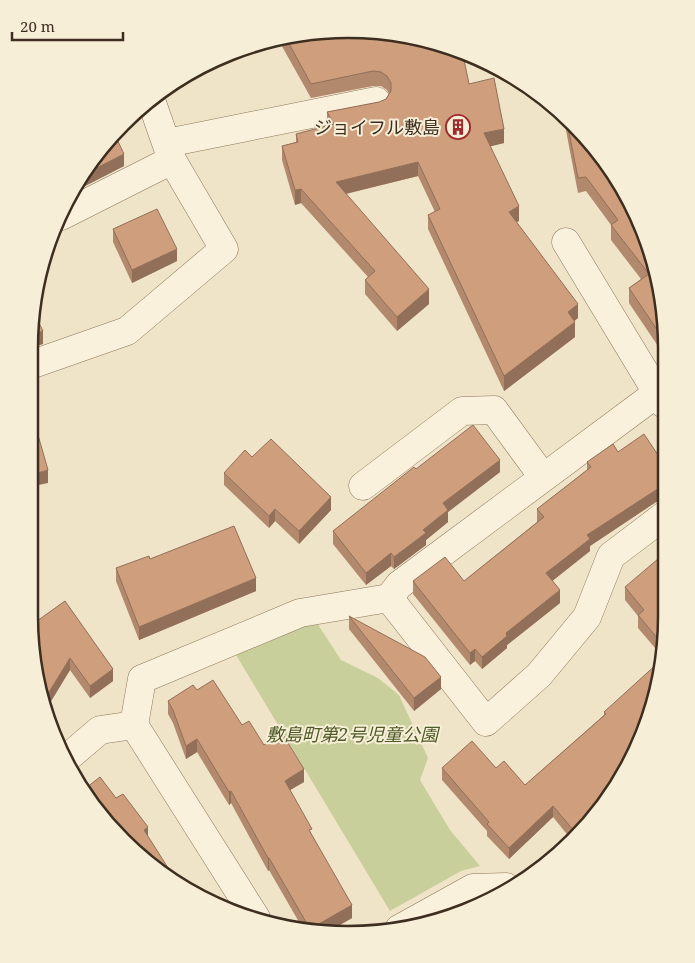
<svg xmlns="http://www.w3.org/2000/svg" width="695" height="963" viewBox="0 0 695 963" font-family="'Noto Serif','Noto Sans JP',serif">
<style>
.green{fill:#c9cf9b}
.lines{fill:none;stroke-linecap:round;stroke-linejoin:round}
.street-casing{stroke:#8d765c;stroke-width:29}
.street{stroke:#faf1dc;stroke-width:28}
.wall{fill:#b2896c}
.shaded-wall{fill:#916f58}
.building{fill:#cf9f7d;stroke:#916f58}
.labels{text-anchor:middle;dominant-baseline:central;stroke-width:4;stroke-linejoin:round;paint-order:stroke}
.poi-label{font-size:18px;fill:#3d2e20;stroke:#f7eed8;text-anchor:end}
.park-label{font-size:18px;font-style:italic;fill:#4d5a26;stroke:#f7eed8}
.rim{fill:none;stroke:#3d2e20;stroke-width:2.5}
</style>
<rect width="100%" height="100%" fill="#f0e4c8"/>
<path class="green" d="M317,623l24,37 37,18 21,17 29,63 -8,22 30,50 30,36 -19,5 -71,40 -154,-256c26,-13 52,-26 81,-32z"/>
<g class="lines">
<defs>
<g id="street">
<polyline points="167,143 376,101"/>
<polyline points="61,216 172,160"/>
<polyline points="566,242 664,404"/>
<polyline points="33,364 127,331 224,249 172,160 151,100"/>
<polyline points="363,486 462,411 494,410 543,477"/>
<polyline points="389,598 486,722 539,675 587,617 611,556 665,515"/>
<polyline points="134,725 256,918"/>
<polyline points="67,758 100,730 134,725 142,679 300,613 389,598 399,585 664,388"/>
<polyline points="399,929 473,888 506,887"/>
</g>
</defs>
<use href="#street" class="street-casing"/>
<use href="#street" class="street"/>
</g>
<g class="wall">
<polygon points="369,29 469,84 504,143 490,146 519,221 516,222 578,318 574,321 575,337 504,391 428,229 428,215 435,212 418,176 346,194 429,304 397,331 365,294 365,280 368,277 301,203 295,205 282,160 282,146 296,142 296,134 327,126 327,112 379,102 386,99 389,94 387,90 381,86 373,86 311,98 279,41"/>
<polygon points="564,120 587,138 663,306 664,355 629,303 629,288 641,279 611,240 611,225 586,191 578,193"/>
<polygon points="115,135 124,166 85,186 82,180 76,183"/>
<polygon points="113,229 177,261 132,283 113,242"/>
<polygon points="618,452 664,464 665,500 656,502 590,546 590,551 552,581 560,603 507,645 507,648 482,669 475,661 470,665 413,594 413,581 464,581 537,522 537,509 587,470 587,462"/>
<polygon points="252,457 331,510 299,544 275,521 269,528 224,485 224,473"/>
<polygon points="416,469 500,472 448,512 448,522 426,540 426,545 394,569 391,566 366,585 333,544 333,531"/>
<polygon points="150,559 256,591 139,640 116,581 116,568"/>
<polygon points="625,587 666,636 661,655 638,628 638,616 625,600"/>
<polygon points="349,616 441,689 414,711 349,629"/>
<polygon points="30,626 113,681 90,698 70,670 45,711 40,698"/>
<polygon points="197,690 242,725 304,782 290,790 352,918 331,930 303,929 269,870 268,871 231,803 229,805 197,752 186,759 173,723 168,714 168,701"/>
<polygon points="604,712 634,756 570,838 553,817 509,859 487,836 487,831 442,780 442,768 496,768 525,785 604,715"/>
</g>
<g class="shaded-wall">
<polygon points="504,129 504,143 484,148 484,133"/>
<polygon points="124,154 124,166 85,186 85,174"/>
<polygon points="418,162 418,176 336,196 336,182"/>
<polygon points="82,176 82,180 76,183"/>
<polygon points="301,189 301,203 295,205 295,190"/>
<polygon points="519,206 519,221 509,226 509,212"/>
<polygon points="177,249 177,261 132,283 132,270"/>
<polygon points="429,289 429,304 397,331 397,317"/>
<polygon points="578,304 578,318 568,326 568,312"/>
<polygon points="575,322 575,337 504,391 504,376"/>
<polygon points="43,331 43,344 34,347 34,334"/>
<polygon points="500,460 500,472 448,512 448,522 426,540 426,545 394,569 394,557 423,530 443,503"/>
<polygon points="48,470 48,483 34,486 34,474"/>
<polygon points="38,486 38,499 31,500 31,488"/>
<polygon points="664,487 664,500 656,502 590,546 590,551 546,586 546,573 587,535 656,490"/>
<polygon points="331,497 331,510 299,544 299,531"/>
<polygon points="275,509 275,521 269,528 269,516"/>
<polygon points="391,553 391,566 366,585 366,573"/>
<polygon points="256,578 256,591 139,640 139,627"/>
<polygon points="560,590 560,603 507,645 507,648 482,669 482,657 506,633"/>
<polygon points="475,649 475,661 470,665 470,653"/>
<polygon points="70,658 70,670 45,711 43,706 43,702"/>
<polygon points="113,669 113,681 90,698 90,686"/>
<polygon points="441,677 441,689 414,711 414,698"/>
<polygon points="197,739 197,752 186,759 186,746"/>
<polygon points="304,769 304,782 285,793 285,781"/>
<polygon points="231,791 231,803 229,805 229,792"/>
<polygon points="553,806 553,817 509,859 509,848"/>
<polygon points="148,827 148,840 144,830"/>
<polygon points="268,858 269,858 269,870 268,871"/>
<polygon points="352,905 352,918 331,930 310,929"/>
</g>
<g class="building">
<polygon points="369,29 463,55 469,84 494,78 504,129 484,133 519,206 509,212 578,304 568,312 575,322 504,376 428,215 440,209 418,162 336,182 429,289 397,317 365,280 375,271 301,189 295,190 282,146 298,142 296,134 334,124 327,112 379,102 386,99 391,91 391,83 387,76 381,72 373,71 311,84 287,40"/>
<polygon points="567,122 587,138 642,225 663,306 664,340 629,288 649,274 611,225 618,220 586,177 578,178"/>
<polygon points="115,135 124,154 85,174 84,172"/>
<polygon points="157,209 177,249 132,270 113,229"/>
<polygon points="34,313 43,331 34,334"/>
<polygon points="473,425 500,460 443,503 448,510 423,530 426,533 394,557 391,553 366,573 333,531 414,467 416,469"/>
<polygon points="644,434 664,464 665,487 656,490 587,535 590,539 546,573 560,590 506,633 507,636 482,657 475,649 470,653 413,581 445,557 464,581 544,517 537,509 591,467 587,462 613,444 618,452"/>
<polygon points="38,435 48,470 34,474 38,486 31,488 32,436"/>
<polygon points="271,439 331,497 299,531 275,509 269,516 224,473 245,450 252,457"/>
<polygon points="234,526 256,578 139,627 116,568 149,556 150,559"/>
<polygon points="665,553 666,636 663,645 638,615 644,610 625,587"/>
<polygon points="65,601 113,669 90,686 70,658 43,702 41,701 40,698 30,626"/>
<polygon points="349,616 425,657 441,677 414,698"/>
<polygon points="658,663 634,756 575,832 553,806 509,848 487,824 489,822 442,768 472,741 496,768 504,761 525,785 606,714 604,712"/>
<polygon points="213,680 242,725 249,721 264,745 282,733 304,769 285,781 312,829 309,830 352,905 310,929 269,858 268,858 231,791 229,792 197,739 186,746 173,710 168,701 193,685 197,690"/>
<polygon points="100,777 116,798 123,794 148,827 144,830 177,882 138,855 82,792 82,791"/>
</g>
<defs>
<symbol id="building-ring" viewBox="-11 -11 22 22"><circle r="9.5" fill="#f7eed8" stroke="#9e2a2b" stroke-width="1.5"/><path d="M-4-6H4V6H1V3H-1V6H-4ZM-2.5-4.3h1.7v1.8h-1.7ZM.8-4.3h1.7v1.8H.8ZM-2.5-1h1.7V.8h-1.7ZM.8-1h1.7V.8H.8Z" fill="#9e2a2b"/></symbol>
</defs>
<g fill-rule="evenodd">
<use href="#building-ring" x="444" y="113" width="28" height="28"/>
</g>
<g class="labels">
<g class="poi-label">
<text x="440" y="127">ジョイフル敷島</text>
</g>
<g class="park-label">
<text x="352" y="734">敷島町第2号児童公園</text>
</g>
</g>
<path d="M0 0H695V963H0ZM348 38H348A310 310 0 0 1 658 348V616A310 310 0 0 1 348 926H348A310 310 0 0 1 38 616V348A310 310 0 0 1 348 38Z" fill="#f7eed8" fill-rule="evenodd"/>
<path class="rim" d="M348 38H348A310 310 0 0 1 658 348V616A310 310 0 0 1 348 926H348A310 310 0 0 1 38 616V348A310 310 0 0 1 348 38Z"/>
<path d="M12 32v8h111v-8" fill="none" stroke="#3d2e20" stroke-width="2.5"/>
<text x="20" y="32" font-size="15" fill="#3d2e20" stroke="#f7eed8" stroke-width="4" paint-order="stroke">20 m</text>
</svg>
